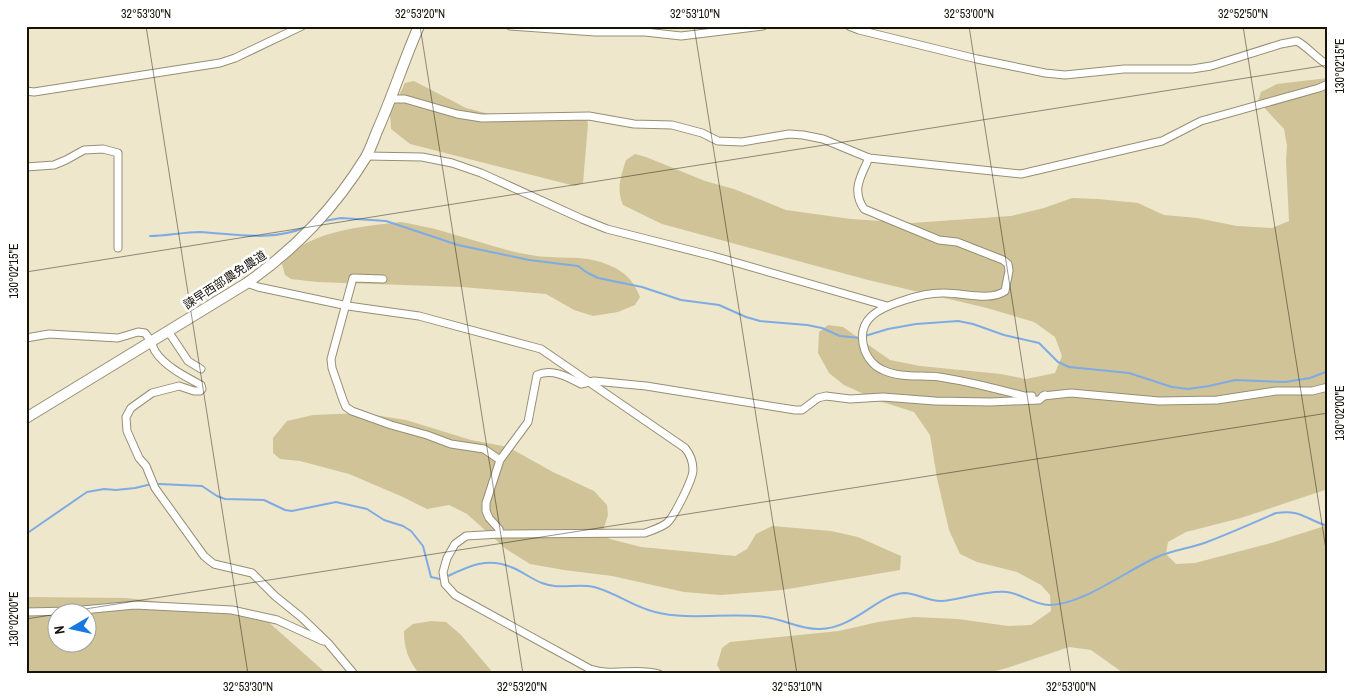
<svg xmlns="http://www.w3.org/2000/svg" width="1354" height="700" viewBox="0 0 1354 700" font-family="'Archivo Narrow','Noto Sans JP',sans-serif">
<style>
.green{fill:#cfc397;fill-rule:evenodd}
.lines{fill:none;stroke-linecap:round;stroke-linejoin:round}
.stream{stroke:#7eabe4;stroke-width:2}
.street-casing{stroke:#958f75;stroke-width:9}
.secondary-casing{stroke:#958f75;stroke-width:12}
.street{stroke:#fff;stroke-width:7}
.secondary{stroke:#fff;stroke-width:10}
.ticks{fill:none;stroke:#161309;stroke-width:1;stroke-opacity:0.45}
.labels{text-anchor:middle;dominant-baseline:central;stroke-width:5;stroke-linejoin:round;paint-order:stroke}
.street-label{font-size:12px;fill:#161309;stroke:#fff}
.neatline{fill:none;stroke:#161309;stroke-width:2}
.ticks-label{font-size:12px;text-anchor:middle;fill:#161309}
</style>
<rect width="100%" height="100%" fill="#efe7cc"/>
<g class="green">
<path d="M1328,78v411l-87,29 -55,14 -18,10 -2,12 10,10 19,-1 76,-20 57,-18v149h-201l-8,-4 -28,-20 -22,-3 -62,21 -23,6h-262l-5,-9 5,-17 8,-6 109,-11 39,-9 36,-5 44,2 50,7 23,-1 20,-14 -1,-16 -9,-10 -24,-13 -40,-10 -17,-8 -11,-24 -12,-52 -7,-43 -16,-23 -35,-11 -35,-16 -15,-12 -11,-20 1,-21 9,-7 15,2 47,33 30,6 81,8 25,5 29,-6 7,-17 -7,-19 -21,-15 -47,-14 -119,-28 -206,-56 -39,-19c-7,-16 -2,-29 3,-45l9,-6 11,3 59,24 29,8 52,21 65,9 61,4 99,-7 33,-8 28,-10 26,1 40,4 26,12 33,3 40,8 35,2 17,-7 -3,-60 1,-16 -3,-16 -26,-28 3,-9 16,-8z"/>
<polygon points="414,81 466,108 497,116 561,114 577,112 586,114 588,124 583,183 575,186 410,144 391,129 390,113 405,83"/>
<path d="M401,222c14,3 28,5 41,9 30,8 58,19 89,24 24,5 52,-1 75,9 18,7 27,15 34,33l-5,8 -17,7 -25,4 -19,-6 -28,-16 -84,-7 -145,-5 -26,-3 -6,-4 -3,-11c5,-5 10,-13 17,-17 31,-18 67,-21 102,-25z"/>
<polygon points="362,413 406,420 471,440 508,447 553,472 594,491 607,505 608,515 602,534 610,539 641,547 735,556 747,549 756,534 772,526 831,531 858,537 901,556 900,570 782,590 721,595 684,592 612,576 564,570 530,564 506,549 467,514 449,505 427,509 403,497 349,474 300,461 280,459 273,453 273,438 287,421 313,415"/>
<path d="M26,597l100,1 73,8 66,13 62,55h-301zM58,612h30v30h-30z"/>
<path d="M431,621l15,1 15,13 33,39h-75c-11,-15 -15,-25 -15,-43l9,-7z"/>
</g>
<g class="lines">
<g class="stream">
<polyline points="324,221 341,218 386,221 458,245 529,260 578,266 586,272 598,278 642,287 681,300 719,305 746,317 760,321 807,325 822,328 840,336 861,338"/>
<path d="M150,236c17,0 33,-4 50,-4 36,2 71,10 106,-5"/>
<polyline points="865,336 888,329 916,324 958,321 973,324 1004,335 1039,343 1058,362 1069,367 1129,373 1172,387 1188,389 1209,386 1235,380 1285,382 1310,378 1328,371"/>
<polyline points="159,484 202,486 217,496 225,499 264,500 285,510 292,511 336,502 367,509 384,520 403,526 411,531 423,546 431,577 440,579"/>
<polyline points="26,534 87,492 104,489 116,490 135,488 152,484"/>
<path d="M448,576c21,-10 40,-19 63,-9 11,4 20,12 31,16 17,7 35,0 52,4 21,5 39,20 61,25 35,9 74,0 110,5 18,2 36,13 55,12 33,0 59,-35 84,-36 13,0 25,9 38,8 22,-2 43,-11 65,-9 15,2 27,13 42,13 33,0 77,-34 108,-48 16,-7 34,-9 50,-15 24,-9 46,-19 69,-29 26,-4 30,7 52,13"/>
</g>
<defs>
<g id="street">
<polyline points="510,26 595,32 645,32 681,36 763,26"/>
<path d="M849,26l10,4 118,29 68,14 20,2 59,-6h68l19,-3 70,-22 16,-3c12,7 19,17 31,24"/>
<polyline points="26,91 34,92 220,63 235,58 302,26"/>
<polyline points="391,99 405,99 457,114 482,118 589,116 634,124 672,125 702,133 718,141 742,142 789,134 803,135 823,139 869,158 1021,174 1162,141 1201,121 1319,88 1328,84"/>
<polyline points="366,156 422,157 452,163 481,173 582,219 607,229 713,256 887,306"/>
<path d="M869,158c-8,18 -18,32 -5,51l75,31 18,2 46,18 5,4 1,7 -4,20c-15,11 -45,1 -63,2 -13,0 -25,3 -37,7 -26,8 -51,19 -40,51 3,8 10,16 18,19 16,8 38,5 56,7 29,4 57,12 85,19h8"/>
<polyline points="26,167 54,165 66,160 84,150 103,149 118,153 118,248"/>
<polyline points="383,279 353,278 331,359 332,368 343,400 346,407 352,411 391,425 427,435 451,444 484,449 500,460"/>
<path d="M247,283l11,4 90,19 71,10 122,33 144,99c5,6 8,13 8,22 0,9 -19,47 -26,53 -7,5 -14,7 -22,10l-145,1"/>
<polyline points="168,331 188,361 201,369"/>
<path d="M26,338l23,-4 69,4 20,-6 7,1c5,6 7,11 10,18 9,15 31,26 46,34l1,4 -2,2h-6l-15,-5 -27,7 -21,15 -5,9 1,14 12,27 7,8 9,22 49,68 6,5 4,3 38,9 23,23 26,21 27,26 26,31"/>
<polyline points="1043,396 1071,393 1159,401 1217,400 1276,391 1312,391 1328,387"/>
<polyline points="26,612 72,611 135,605 232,610 277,620 323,641"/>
<path d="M659,674c-24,-7 -44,3 -69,-5l-135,-74 -10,-11 -2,-12 4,-14 8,-14 11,-8 34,-2 -1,-5 -10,-11 -3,-7v-8l14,-43 28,-38 9,-47c15,-7 31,2 44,9l13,-3 52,5 149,24h7l16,-12 8,-2 24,3 33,-2 52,4 55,1 49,-2 6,-5"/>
</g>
<path id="secondary" d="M26,418l221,-135c49,-35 87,-74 119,-126 5,-9 8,-19 12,-28 15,-34 26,-69 41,-103"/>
</defs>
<use href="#street" class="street-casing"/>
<use href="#secondary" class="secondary-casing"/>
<use href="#street" class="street"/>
<use href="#secondary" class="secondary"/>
</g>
<path class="ticks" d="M146,26l102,648M420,26l103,648M694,26l103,648M969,26l102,648M1243,26l85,536M26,272l1302,-207M66,612l1262,-199M26,619l32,-5"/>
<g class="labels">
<g class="street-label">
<text transform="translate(225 280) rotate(-33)">諫早西部農免農道</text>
</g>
</g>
<rect width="1354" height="700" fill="none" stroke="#ffffff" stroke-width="55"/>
<g transform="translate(72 628) rotate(261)"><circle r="24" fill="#ffffff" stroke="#a2a19d"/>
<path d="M0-4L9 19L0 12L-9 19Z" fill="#1679e2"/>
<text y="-8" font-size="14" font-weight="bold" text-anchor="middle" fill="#161309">N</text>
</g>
<rect x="28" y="28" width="1298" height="644" class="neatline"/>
<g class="ticks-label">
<text x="146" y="18">32°53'30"N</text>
<text x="420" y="18">32°53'20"N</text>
<text x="695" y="18">32°53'10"N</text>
<text x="969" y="18">32°53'00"N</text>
<text x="1243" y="18">32°52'50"N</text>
<text transform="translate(1340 66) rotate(-90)" y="4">130°02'15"E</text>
<text transform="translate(14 271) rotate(-90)" y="4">130°02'15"E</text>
<text transform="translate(1340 413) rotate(-90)" y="4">130°02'00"E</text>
<text transform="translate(14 619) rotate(-90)" y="4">130°02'00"E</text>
<text x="248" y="691">32°53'30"N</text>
<text x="522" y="691">32°53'20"N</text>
<text x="797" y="691">32°53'10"N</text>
<text x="1071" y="691">32°53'00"N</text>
</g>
</svg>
